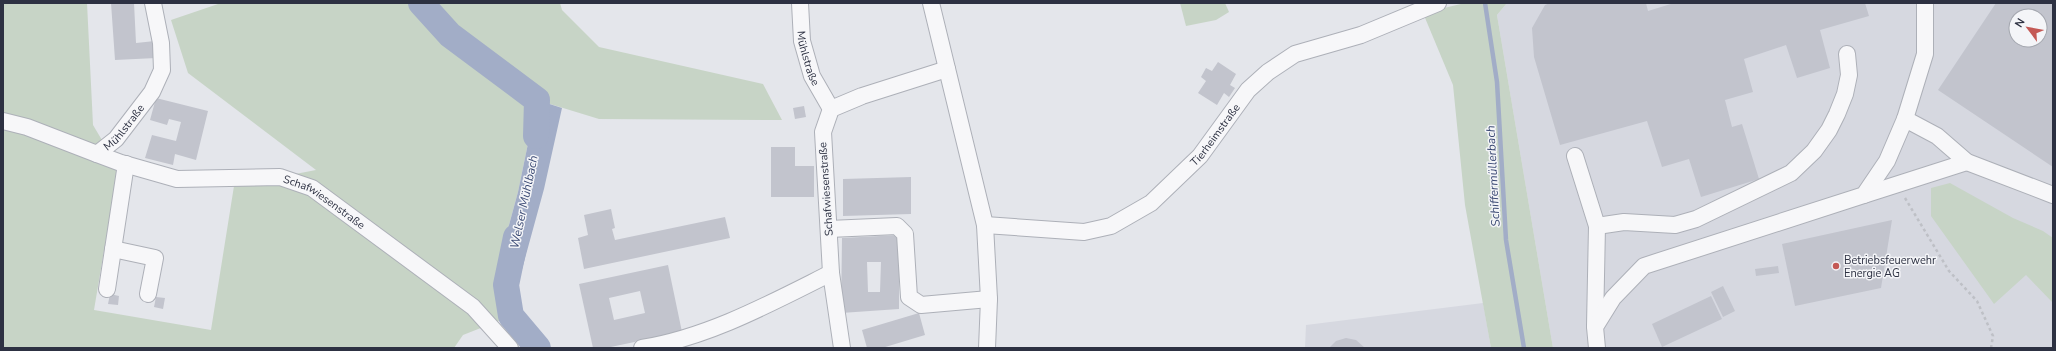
<svg xmlns="http://www.w3.org/2000/svg" width="2056" height="351" viewBox="0 0 2056 351" font-family="'Nunito Sans',sans-serif">
<style>
.built{fill:#d6d8e0;fill-rule:evenodd}
.green{fill:#c7d4c6}
.water{fill:#a2adc7}
.lines{fill:none;stroke-linecap:round;stroke-linejoin:round}
.stream{stroke:#a2adc7;stroke-width:4.5}
.river{stroke:#a2adc7;stroke-width:26}
.building{fill:#c2c4cd;fill-rule:evenodd}
.minor-casing{stroke:#adb0b8;stroke-width:18}
.path{stroke:#bec0c6;stroke-width:2.5;stroke-dasharray:3 3;stroke-linecap:butt}
.minor{stroke:#f7f7f9;stroke-width:16}
.poi-dot{fill:#c45955;stroke:#f4f5f8;stroke-width:1.5}
.labels{text-anchor:middle;dominant-baseline:central;stroke-width:3;stroke-linejoin:round;paint-order:stroke}
.street-label{font-size:11px;fill:#2d3142;stroke:#f4f5f8}
.poi-label{font-size:11px;fill:#2d3142;stroke:#f4f5f8;text-anchor:start}
.water-label{font-size:12px;font-style:italic;fill:#3a4973;stroke:#f4f5f8}
</style>
<rect width="100%" height="100%" fill="#e4e6eb"/>
<g class="built">
<path d="M1507,3h546v345h-500l-56,-333zM2016,16h24v24h-24z"/>
<polygon points="1483,303 1491,348 1305,348 1306,325"/>
</g>
<g class="green">
<polygon points="3,3 87,3 93,125 118,167 94,310 211,330 234,186 316,170 188,73 171,20 221,3 560,3 562,10 599,47 763,84 782,120 599,119 537,100 518,192 497,269 511,316 463,335 454,348 3,348"/>
<polygon points="1180,3 1225,3 1229,12 1216,20 1186,26"/>
<polygon points="1465,3 1507,3 1497,15 1553,348 1491,348 1465,205 1453,85 1423,13"/>
<polygon points="1950,183 2013,218 2043,231 2053,238 2053,303 2026,275 1994,304 1931,216 1931,188"/>
</g>
<polygon class="water" points="537,100 562,108 544,189 521,273 497,269 518,192"/>
<g class="lines">
<polyline class="stream" points="1485,3 1497,82 1506,240 1524,348"/>
<g class="river">
<polyline points="421,3 450,35 537,100 536,136"/>
<polyline points="516,237 506,285 511,316 538,348"/>
</g>
</g>
<g class="building">
<polygon points="111,3 134,3 136,43 155,41 156,58 115,60"/>
<polygon points="1550,3 1646,3 1648,11 1674,3 1865,3 1869,16 1820,30 1830,68 1797,78 1786,45 1744,59 1753,92 1725,100 1732,127 1742,124 1759,179 1701,197 1689,159 1662,167 1647,121 1560,145 1534,57 1532,28 1545,5"/>
<path d="M1996,3h57v164l-115,-77zM2016,16h24v24h-24z"/>
<polygon points="1218,62 1236,74 1230,85 1235,88 1229,97 1224,93 1217,105 1198,93 1206,81 1201,77 1206,68 1212,71"/>
<polygon points="156,98 208,111 196,160 175,154 173,165 145,158 152,135 176,141 181,122 169,119 167,125 150,120"/>
<polygon points="804,106 806,117 795,119 793,108"/>
<polygon points="771,147 795,147 795,166 814,166 814,197 771,197"/>
<polygon points="911,177 911,214 843,216 843,179"/>
<polygon points="611,209 615,228 612,229 615,240 725,217 730,238 584,269 578,238 588,235 584,215"/>
<polygon points="1892,220 1881,288 1795,306 1782,244"/>
<path d="M899,235v74l-58,4 1,-75zM867,262h14l-1,30h-12z"/>
<path d="M668,265l14,67 -76,16h-13l-14,-64zM640,291l5,22 -31,7 -5,-22z"/>
<polygon points="1778,266 1779,273 1756,276 1755,269"/>
<polygon points="1723,286 1735,311 1723,317 1711,292"/>
<polygon points="110,294 119,296 118,305 108,304"/>
<polygon points="1711,296 1722,319 1662,347 1652,324"/>
<polygon points="156,297 165,298 163,309 154,307"/>
<polygon points="919,313 925,335 882,348 867,348 862,330"/>
<polygon points="1346,338 1356,340 1365,348 1329,348 1336,341"/>
</g>
<g class="lines">
<defs>
<g id="minor">
<path id="s1" d="M800,3l2,38 10,35 19,33"/>
<polyline points="931,3 985,225 989,299 987,348"/>
<polyline points="1905,119 1937,136 1967,162 2053,195"/>
<path id="s2" d="M3,121l24,6 70,27 19,-15 36,-47 10,-22 -1,-27 -8,-40"/>
<path id="s3" d="M97,154l24,9 56,16 103,-2 32,11 161,119 37,41"/>
<polyline points="1575,156 1597,226 1595,326"/>
<polyline points="1864,195 1967,162"/>
<path id="s4" d="M985,225l99,7 27,-6 40,-23 49,-47 48,-66 20,-18 27,-18 66,-19 77,-32"/>
<polyline points="1597,226 1624,222 1675,225 1696,219 1791,173 1814,151 1829,130 1837,114 1845,94 1849,75 1847,54"/>
<polyline points="829,229 897,226 905,234 909,297 921,305 989,299"/>
<polyline points="113,249 155,258 148,294"/>
<polyline points="107,289 126,164"/>
<path d="M642,348c67,-11 129,-45 189,-75"/>
<polyline points="842,348 831,273 823,132 831,109 862,96 947,69"/>
<polyline points="1597,348 1595,327 1613,298 1644,266 1864,195 1887,161 1905,119 1925,54 1925,3"/>
</g>
</defs>
<use href="#minor" class="minor-casing"/>
<polyline class="path" points="1905,198 1949,271 1977,301 1993,336 1991,348"/>
<use href="#minor" class="minor"/>
</g>
<circle class="poi-dot" cx="1836" cy="266" r="4"/>
<g class="labels">
<g class="street-label">
<text stroke="none"><textPath href="#s1" startOffset="56">Mühlstraße</textPath></text>
<text stroke="none"><textPath href="#s2" startOffset="138">Mühlstraße</textPath></text>
<text stroke="none"><textPath href="#s4" startOffset="267">Tierheimstraße</textPath></text>
<text transform="translate(826 189) rotate(-94)">Schafwiesenstraße</text>
<text stroke="none"><textPath href="#s3" startOffset="238">Schafwiesenstraße</textPath></text>
</g>
<g class="poi-label">
<text x="1844" y="260">Betriebsfeuerwehr<tspan x="1844" dy="13">Energie AG</tspan></text>
</g>
<g class="water-label">
<text transform="translate(1493 176) rotate(-93)">Schiffermüllerbach</text>
<text transform="translate(524 202) rotate(-78)">Welser Mühlbach</text>
</g>
</g>
<rect width="2056" height="351" fill="none" stroke="#2d3142" stroke-width="8"/>
<g transform="translate(2028 28) rotate(302)"><circle r="19" fill="#f4f5f8" stroke="#a4a7af"/>
<path d="M0-3L7 15L0 10L-7 15Z" fill="#c45955"/>
<text y="-6" font-size="11" font-weight="bold" text-anchor="middle" fill="#2d3142">N</text>
</g>
</svg>
